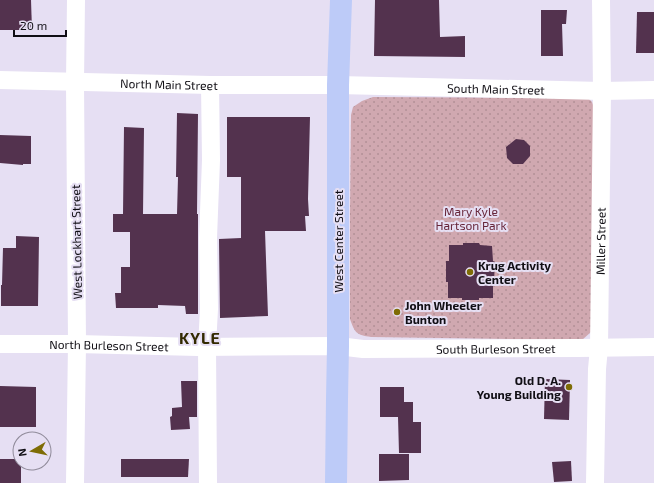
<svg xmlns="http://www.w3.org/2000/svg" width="654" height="483" viewBox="0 0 654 483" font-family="'Exo 2',sans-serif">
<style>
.grass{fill:url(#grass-dots)}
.building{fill:#53324e}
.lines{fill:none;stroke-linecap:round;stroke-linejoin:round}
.minor{stroke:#fff;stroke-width:18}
.major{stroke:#bdcbf8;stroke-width:22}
.poi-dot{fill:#7e6c05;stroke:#e6dff3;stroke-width:1.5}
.labels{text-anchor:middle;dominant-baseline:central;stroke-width:4;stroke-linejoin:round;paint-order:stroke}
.street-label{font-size:12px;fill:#100e14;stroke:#e6dff3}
.park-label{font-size:12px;fill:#67263a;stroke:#e6dff3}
.poi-label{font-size:12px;font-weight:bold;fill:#100e14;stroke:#e6dff3;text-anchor:start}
.district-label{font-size:16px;font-weight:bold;letter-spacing:1px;fill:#332a00;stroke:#e6dff3}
</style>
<defs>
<pattern id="grass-dots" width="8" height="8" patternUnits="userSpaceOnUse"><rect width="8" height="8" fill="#d0a8b0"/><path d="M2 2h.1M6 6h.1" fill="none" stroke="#b28f96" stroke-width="1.8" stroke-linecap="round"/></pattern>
</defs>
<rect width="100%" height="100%" fill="#e6dff3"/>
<path class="grass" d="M373,97l215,1 4,4 2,6 -3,224 -9,8 -211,-3c-15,-2 -16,-4 -21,-18v-107l1,-97 2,-8 9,-6z"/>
<g class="building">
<polygon points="0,0 31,0 32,30 0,30"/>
<polygon points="375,0 439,0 440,37 465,36 465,57 374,56"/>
<polygon points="541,10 567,10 566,24 562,24 563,56 541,56"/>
<polygon points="637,12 654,12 654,53 636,53"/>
<polygon points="177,113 198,114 197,214 198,214 198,314 186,314 185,306 158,305 158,308 116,308 115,293 121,293 121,267 130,267 130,232 113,232 113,214 123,214 124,127 144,128 143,214 177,214 178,177 176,177"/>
<polygon points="227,117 310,117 308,199 309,216 305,216 306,231 265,231 268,316 220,318 219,239 241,238 241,177 227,177"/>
<polygon points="0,135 31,136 31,164 23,164 23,165 0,163"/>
<polygon points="516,139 524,140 530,146 530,156 523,164 513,164 507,158 506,147"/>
<polygon points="16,236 39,237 38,306 1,306 1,285 2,285 3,248 16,248"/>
<polygon points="463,243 479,243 480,245 492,246 493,261 495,262 494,281 493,282 493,298 479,298 479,300 462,300 462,298 448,298 448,282 446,282 446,261 449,261 449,245 463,245"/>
<polygon points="545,379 570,380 569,420 544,419"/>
<polygon points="181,381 197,381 197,417 189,417 190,429 171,430 170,417 172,416 172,408 182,407"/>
<polygon points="0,386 36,387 36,427 0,427"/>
<polygon points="380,387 404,387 404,402 413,402 413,422 421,422 421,453 399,453 398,417 380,417"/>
<polygon points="379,454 409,454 409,480 379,481"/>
<polygon points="0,459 20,459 20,463 21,463 21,483 0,483"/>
<polygon points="121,459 189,459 188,477 121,477"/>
<polygon points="571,461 572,481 554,482 552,462"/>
</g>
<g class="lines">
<g class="minor">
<path id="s1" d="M0,80l210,5h128l264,6 52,-1"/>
<path id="s2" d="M0,344h77l121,3 140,-1 25,3 215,-1 76,-1"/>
<polyline points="75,483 77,344 75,82 76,0"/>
<polyline points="208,483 207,346 209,309 208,238 211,160 210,85"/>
<path id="s3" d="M595,483l2,-114 2,-21 3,-257 -1,-91"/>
</g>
<polyline class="major" points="336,483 337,399 338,346 338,85 341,0"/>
</g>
<g class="poi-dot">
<circle cx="470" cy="272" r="4"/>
<circle cx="397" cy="312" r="4"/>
<circle cx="569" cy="387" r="4"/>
</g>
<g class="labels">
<g class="street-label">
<text stroke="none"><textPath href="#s1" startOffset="169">North Main Street</textPath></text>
<text stroke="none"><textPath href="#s1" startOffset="496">South Main Street</textPath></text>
<text transform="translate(338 241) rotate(-90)">West Center Street</text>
<text transform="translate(76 242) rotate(-91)">West Lockhart Street</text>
<text stroke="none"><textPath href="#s3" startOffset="242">Miller Street</textPath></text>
<text stroke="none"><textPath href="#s2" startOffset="109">North Burleson Street</textPath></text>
<text stroke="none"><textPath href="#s2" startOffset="496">South Burleson Street</textPath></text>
</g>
<g class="park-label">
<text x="471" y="211">Mary Kyle<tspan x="471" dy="14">Hartson Park</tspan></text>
</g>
<g class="poi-label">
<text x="478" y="265">Krug Activity<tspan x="478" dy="14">Center</tspan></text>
<text x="405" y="305">John Wheeler<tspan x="405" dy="14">Bunton</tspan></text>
<text x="561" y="380" text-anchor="end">Old D. A.<tspan x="561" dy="14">Young Building</tspan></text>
</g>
<g class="district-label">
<text x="200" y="337">KYLE</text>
</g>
</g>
<g transform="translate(32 451) rotate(261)"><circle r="19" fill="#e6dff3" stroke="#908b9a"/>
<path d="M0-3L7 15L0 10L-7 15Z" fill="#7e6c05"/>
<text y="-6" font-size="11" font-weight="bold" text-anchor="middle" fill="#100e14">N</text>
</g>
<path d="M14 30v6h52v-6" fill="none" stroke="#100e14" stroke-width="2"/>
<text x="20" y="30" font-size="12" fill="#100e14" stroke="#e6dff3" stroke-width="3" paint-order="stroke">20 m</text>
</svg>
